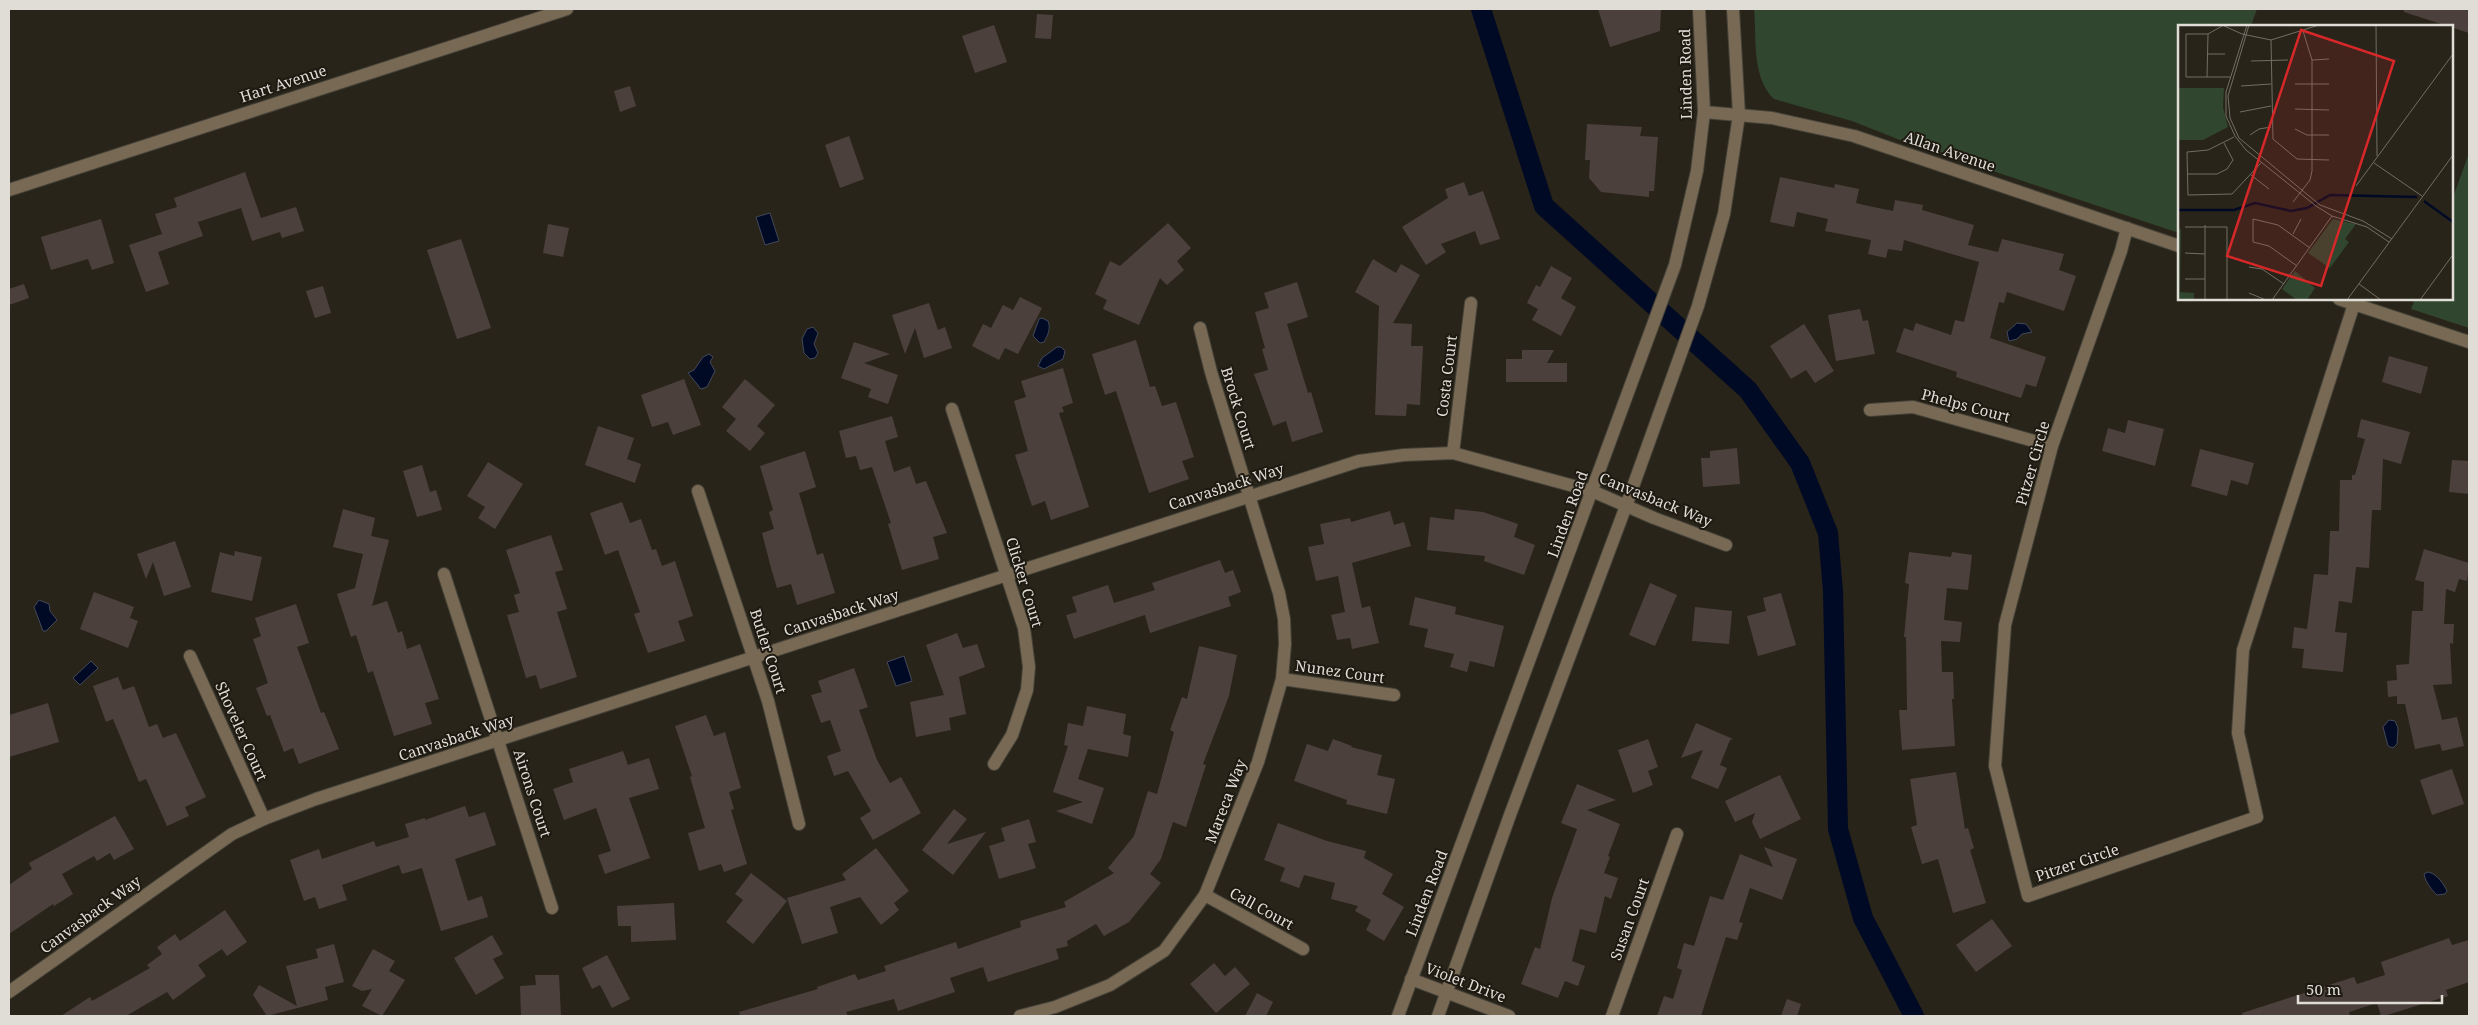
<svg xmlns="http://www.w3.org/2000/svg" width="2478" height="1025" viewBox="0 0 2478 1025" font-family="'Noto Serif',serif">
<style>
.green{fill:#31462e}
.water{fill:#000a24;stroke:#434959}
.lines{fill:none;stroke-linecap:round;stroke-linejoin:round}
.canal{stroke:#000a24;stroke-width:20}
.building{fill:#4c403c}
.minor-casing{stroke:#454238;stroke-width:14}
.minor{stroke:#786955;stroke-width:12}
.labels{text-anchor:middle;dominant-baseline:central;stroke-width:4;stroke-linejoin:round;paint-order:stroke}
.street-label{font-size:15px;fill:#dfddd6;stroke:#1e1a11}
.inset-river{fill:none;stroke:#000a24;stroke-width:2.5}
.inset-road{fill:none;stroke:#716e65;stroke-width:1}
.view{fill:#d62828;fill-opacity:0.15;stroke:#d62828;stroke-width:2.5}
.inset-edge{fill:none;stroke:#dfddd6;stroke-width:2.5}
</style>
<rect width="100%" height="100%" fill="#28241a"/>
<g class="green">
<path d="M1754,9h503l-6,17h-72v207l-279,-93 -48,-19 -78,-22c-23,-22 -17,-61 -20,-90z"/>
<polygon points="2469,153 2469,328 2411,309 2415,299 2452,299 2452,200"/>
</g>
<g class="water">
<polygon points="770,213 779,241 765,245 756,217"/>
<path d="M1042,318l6,3c3,7 0,14 -4,21l-4,1 -7,-7 6,-17z"/>
<polygon points="2017,323 2026,324 2032,332 2022,334 2017,339 2009,341 2007,332"/>
<polygon points="813,327 818,333 814,344 818,353 815,358 810,359 804,353 802,339 807,329"/>
<polygon points="1057,347 1061,347 1065,351 1063,359 1044,369 1038,366 1042,358"/>
<polygon points="709,354 713,357 710,362 715,371 707,387 701,389 688,373 694,370 703,357"/>
<polygon points="39,600 49,604 50,611 57,620 46,631 43,631 34,607"/>
<polygon points="904,656 912,681 896,686 887,662"/>
<polygon points="91,661 98,668 80,685 73,678"/>
<polygon points="2389,720 2395,721 2398,728 2397,744 2393,748 2388,746 2383,727"/>
<path d="M2428,872c8,1 16,12 19,19l-2,3 -8,1c-6,-6 -11,-12 -13,-21z"/>
</g>
<g class="lines">
<polyline class="canal" points="1481,9 1544,206 1748,390 1800,463 1828,533 1833,591 1838,829 1863,918 1914,1016"/>
</g>
<g class="building">
<polygon points="1598,9 1661,9 1660,31 1610,47"/>
<polygon points="2404,9 2469,9 2469,33 2404,12"/>
<polygon points="1037,14 1053,15 1051,39 1035,38"/>
<polygon points="994,25 1007,62 975,73 962,36"/>
<polygon points="630,86 636,106 620,112 614,91"/>
<polygon points="1587,124 1642,127 1640,136 1658,137 1654,191 1649,191 1649,197 1601,192 1589,178 1590,160 1585,160"/>
<polygon points="849,136 864,179 840,188 825,145"/>
<polygon points="245,172 261,218 296,207 304,231 282,238 280,232 252,241 241,208 198,222 203,236 158,252 169,284 146,292 129,245 162,234 155,214 177,207 174,198"/>
<polygon points="1780,177 1834,188 1835,184 1859,189 1856,203 1864,205 1893,211 1895,200 1923,205 1922,210 1974,225 1968,245 1998,252 2002,239 2064,254 2059,270 2076,276 2064,311 2007,292 2004,303 1999,302 1990,338 2046,357 2036,387 2026,384 2021,398 1956,377 1957,372 1896,352 1904,328 1913,331 1916,323 1951,335 1955,320 1964,322 1979,262 1904,240 1902,251 1888,249 1886,258 1868,254 1871,240 1825,231 1828,219 1797,212 1794,227 1770,222"/>
<polygon points="1464,182 1469,196 1483,191 1500,239 1480,245 1475,231 1441,244 1446,252 1426,265 1402,227 1448,198 1445,189"/>
<polygon points="101,219 114,263 92,270 88,259 51,270 41,237"/>
<polygon points="1168,223 1191,248 1177,261 1184,270 1167,285 1160,278 1139,325 1103,309 1107,300 1095,294 1110,261 1120,266"/>
<polygon points="548,224 569,228 563,257 543,253"/>
<polygon points="461,239 491,328 457,339 427,250"/>
<polygon points="1373,259 1396,273 1401,264 1420,275 1393,323 1412,324 1411,346 1423,346 1420,405 1407,404 1406,416 1375,415 1379,306 1355,292"/>
<polygon points="1551,266 1572,278 1561,298 1576,307 1561,336 1532,320 1538,309 1527,303 1536,285 1540,287"/>
<polygon points="1297,282 1308,317 1287,324 1308,393 1311,392 1323,432 1292,442 1286,421 1273,426 1254,374 1268,370 1262,349 1265,348 1255,312 1269,308 1264,293"/>
<polygon points="24,284 29,298 9,305 9,289"/>
<polygon points="323,286 331,313 315,318 306,291"/>
<polygon points="1020,297 1042,308 1018,354 1005,348 999,360 972,346 983,324 991,328 1003,305 1013,310"/>
<polygon points="929,303 938,330 945,327 952,348 924,358 915,328 905,354 892,315"/>
<polygon points="1860,309 1863,321 1868,320 1875,354 1836,361 1828,315"/>
<polygon points="1804,324 1834,371 1815,383 1806,370 1791,379 1770,346"/>
<polygon points="1136,340 1150,387 1155,386 1162,406 1176,402 1194,457 1182,461 1189,479 1149,493 1116,391 1105,395 1092,354"/>
<polygon points="854,342 890,354 864,363 898,375 888,404 868,397 871,389 841,378"/>
<polygon points="1522,350 1554,350 1547,363 1567,363 1567,382 1506,382 1506,359 1522,359"/>
<polygon points="2389,356 2428,367 2421,394 2382,382"/>
<polygon points="1063,368 1073,403 1062,407 1064,412 1059,413 1089,507 1051,520 1045,501 1032,506 1015,455 1028,451 1014,401 1026,397 1021,381"/>
<polygon points="684,379 701,425 673,435 668,422 652,427 641,395"/>
<polygon points="745,379 775,405 757,426 765,433 750,451 726,431 736,419 722,407"/>
<polygon points="892,416 898,437 885,441 894,472 910,466 916,484 926,481 947,533 933,537 939,559 902,570 888,524 891,523 872,467 860,470 856,456 846,458 839,431"/>
<polygon points="2361,419 2410,432 2401,464 2383,459 2381,510 2372,510 2369,568 2356,567 2352,603 2339,601 2335,632 2347,633 2343,672 2302,668 2304,649 2292,648 2294,627 2307,629 2314,574 2328,575 2330,531 2339,531 2340,480 2352,480 2352,475 2355,475 2365,439 2357,437"/>
<polygon points="2128,420 2164,429 2155,466 2102,451 2108,428 2125,433"/>
<polygon points="598,426 634,438 627,459 641,464 635,483 585,465"/>
<polygon points="1737,448 1740,484 1703,487 1701,458 1710,458 1710,451"/>
<polygon points="2200,449 2254,463 2248,485 2231,480 2227,496 2191,486"/>
<polygon points="805,451 816,487 799,493 817,555 823,553 835,593 797,605 791,584 777,588 771,568 762,533 774,529 769,512 773,510 760,466"/>
<polygon points="2452,460 2469,461 2469,494 2449,492"/>
<polygon points="488,462 523,484 495,529 478,518 485,507 467,496"/>
<polygon points="422,465 430,492 436,490 442,510 417,517 403,471"/>
<polygon points="622,502 630,523 641,519 652,550 656,549 662,566 675,561 693,616 678,621 685,641 648,653 634,614 640,612 618,550 605,555 590,513"/>
<polygon points="343,509 375,518 371,536 389,540 372,606 387,601 398,633 402,631 407,649 420,644 439,699 425,703 432,724 394,736 373,671 368,673 356,635 351,637 337,594 355,588 363,554 333,547"/>
<polygon points="1455,509 1483,512 1518,524 1514,537 1535,545 1524,575 1484,561 1485,556 1427,550 1430,517 1454,520"/>
<polygon points="1390,511 1394,525 1404,522 1411,546 1352,563 1362,608 1370,606 1379,643 1352,649 1350,638 1337,640 1331,615 1345,612 1338,576 1316,581 1308,547 1324,544 1320,524 1350,518 1351,522"/>
<polygon points="551,535 563,570 555,572 567,609 557,612 577,677 540,689 536,675 526,678 507,615 519,612 514,595 520,593 506,550"/>
<polygon points="175,541 191,587 164,596 153,562 146,579 137,554"/>
<polygon points="2424,549 2469,563 2467,581 2459,579 2455,592 2446,589 2444,624 2454,624 2453,644 2450,643 2452,684 2433,685 2442,720 2457,717 2464,746 2442,751 2440,744 2415,749 2405,704 2397,704 2397,696 2388,697 2387,681 2397,680 2396,665 2409,664 2412,611 2423,611 2424,582 2415,580"/>
<polygon points="235,551 262,557 252,601 211,592 220,552 234,556"/>
<polygon points="1909,552 1951,557 1952,552 1972,555 1968,590 1947,588 1944,620 1962,622 1960,642 1941,641 1942,672 1953,672 1954,699 1952,699 1955,746 1902,750 1899,710 1907,710 1906,637 1904,637 1909,584 1905,583"/>
<polygon points="1220,560 1225,573 1233,570 1241,592 1228,597 1231,606 1150,633 1145,615 1074,639 1066,615 1077,612 1072,597 1108,585 1114,603 1155,590 1152,583"/>
<polygon points="1650,583 1677,595 1655,646 1629,635"/>
<polygon points="94,592 134,607 130,618 138,621 128,648 80,629"/>
<polygon points="1781,593 1796,645 1758,656 1747,616 1766,611 1763,598"/>
<polygon points="1415,597 1456,607 1455,614 1504,626 1494,667 1470,661 1467,672 1450,667 1454,654 1424,647 1428,629 1409,625"/>
<polygon points="296,604 309,643 297,647 321,713 324,712 339,749 299,764 293,748 284,752 270,715 267,716 256,688 268,683 253,639 261,636 255,618"/>
<polygon points="1695,607 1732,611 1729,644 1692,641"/>
<polygon points="957,633 963,648 977,644 985,667 959,677 966,714 949,718 951,730 916,737 910,702 944,695 926,645"/>
<polygon points="1199,646 1237,655 1229,696 1203,764 1206,765 1186,827 1173,822 1161,859 1150,874 1161,883 1129,922 1104,936 1096,924 1067,941 1068,946 1056,949 1059,959 988,982 983,967 950,978 955,992 898,1011 894,999 846,1012 848,1016 740,1016 739,1012 818,989 817,987 855,974 858,980 886,971 884,966 956,942 958,949 1021,927 1020,921 1066,907 1064,902 1114,873 1108,868 1134,836 1148,791 1157,794 1174,732 1170,730 1182,697 1187,699"/>
<polygon points="854,668 868,707 859,710 877,760 890,783 901,777 921,813 873,840 860,818 871,811 848,771 834,776 827,756 841,751 830,720 821,723 811,695 822,692 818,681"/>
<polygon points="118,677 123,690 134,686 149,727 157,724 163,738 176,733 206,797 185,807 189,816 167,826 146,779 139,782 113,719 106,722 93,686"/>
<polygon points="48,703 59,742 9,757 9,715"/>
<polygon points="1087,706 1126,714 1123,734 1131,736 1128,757 1088,749 1078,779 1104,788 1092,824 1056,811 1083,802 1053,792 1068,746 1064,745 1068,723 1083,726"/>
<polygon points="706,715 714,736 725,732 741,788 729,792 734,809 731,810 747,864 724,872 721,864 699,871 688,833 705,828 690,777 692,776 675,726"/>
<polygon points="1696,723 1733,739 1730,740 1720,765 1727,768 1718,789 1691,778 1703,750 1681,758"/>
<polygon points="1333,739 1352,746 1351,747 1382,755 1377,775 1395,779 1387,814 1346,804 1347,800 1294,781 1307,744 1328,751"/>
<polygon points="1648,739 1658,767 1648,771 1653,785 1633,793 1618,750"/>
<polygon points="623,751 628,765 649,758 659,789 629,798 650,858 605,874 598,855 611,851 596,808 564,820 553,789 573,782 569,769"/>
<polygon points="2452,769 2464,804 2432,815 2420,780"/>
<polygon points="1956,772 1965,829 1968,828 1974,848 1970,850 1986,903 1953,913 1938,859 1922,864 1911,827 1917,825 1910,779"/>
<polygon points="1780,775 1801,819 1760,839 1752,822 1755,813 1735,822 1725,801"/>
<polygon points="1577,784 1616,800 1587,810 1620,824 1608,856 1610,857 1604,873 1618,878 1611,899 1605,896 1596,933 1580,929 1572,961 1585,966 1578,986 1565,981 1558,998 1521,984 1535,947 1540,949 1552,898 1577,829 1561,823"/>
<polygon points="465,806 469,817 485,812 496,845 455,859 468,901 482,896 488,917 441,931 422,868 402,874 399,865 342,885 347,900 319,909 315,897 304,901 290,860 319,849 322,859 374,841 376,847 409,837 405,824 425,818 425,820"/>
<polygon points="954,809 967,819 947,844 986,832 953,875 922,850"/>
<polygon points="115,816 134,849 114,860 110,853 97,861 94,856 62,874 73,894 54,906 53,904 9,934 9,885 32,869 29,863"/>
<polygon points="1029,819 1036,842 1028,844 1036,868 999,879 989,846 1005,841 1001,828"/>
<polygon points="1278,823 1327,841 1366,851 1364,858 1393,874 1382,894 1404,907 1384,941 1366,930 1371,920 1355,911 1358,906 1331,899 1335,883 1304,875 1299,888 1280,881 1285,868 1264,860"/>
<polygon points="1764,847 1797,859 1782,900 1750,888 1739,922 1743,923 1737,940 1726,937 1701,1016 1657,1016 1664,996 1673,999 1682,970 1677,968 1684,943 1694,946 1710,896 1723,900 1740,854 1773,867"/>
<polygon points="876,848 909,891 894,903 899,910 881,925 860,897 830,907 838,933 802,944 787,898 846,880 842,874"/>
<polygon points="751,873 787,901 753,944 726,922 743,900 735,894"/>
<polygon points="674,903 676,940 631,942 631,926 618,926 617,906"/>
<polygon points="225,910 247,942 227,956 222,949 198,965 206,976 173,1000 167,992 126,1016 61,1016 90,997 92,1001 150,968 147,965 162,954 157,947 175,934 180,941"/>
<polygon points="1992,919 2012,946 1976,972 1956,945"/>
<polygon points="492,935 503,954 493,959 504,978 476,995 454,958"/>
<polygon points="2449,938 2452,945 2469,940 2469,982 2446,990 2448,996 2384,1016 2381,1016 2377,1003 2349,1012 2350,1016 2243,1016 2242,1013 2354,977 2357,984 2385,975 2381,962"/>
<polygon points="334,944 344,982 325,987 328,1000 267,1016 253,995 259,985 297,1006 286,966 318,958 316,949"/>
<polygon points="373,949 395,961 389,971 405,980 382,1016 362,1006 372,989 362,991 352,986"/>
<polygon points="607,955 630,999 612,1008 600,985 592,989 582,968"/>
<polygon points="1214,963 1225,976 1235,967 1250,984 1216,1013 1190,984"/>
<polygon points="535,975 559,975 561,1016 521,1016 520,986 536,985"/>
<polygon points="1257,993 1273,1002 1266,1016 1245,1016"/>
<polygon points="1787,999 1801,1004 1797,1016 1781,1016"/>
</g>
<g class="lines">
<defs>
<g id="minor">
<polyline points="1704,112 1772,118 1854,136 2179,246"/>
<polyline points="9,190 567,9"/>
<polyline points="2127,228 2121,251 2052,446 2005,625 1995,766 2028,896 2257,817 2238,733 2243,650 2354,304"/>
<polyline points="2339,299 2469,342"/>
<polyline points="952,409 1024,628 1029,667 1027,690 1012,735 994,764"/>
<polyline points="1870,410 1913,407 2052,446"/>
<polyline points="1453,453 1471,303"/>
<polyline points="698,491 768,701 799,824"/>
<polyline points="444,574 552,908"/>
<polyline points="190,656 264,819"/>
<polyline points="1282,679 1394,695"/>
<polyline points="1205,895 1303,949"/>
<polyline points="1411,979 1509,1016"/>
<polyline points="9,992 232,834 264,819 316,799 1359,461 1404,455 1453,453 1592,491 1654,518 1726,545"/>
<polyline points="1020,1016 1055,1007 1110,985 1164,951 1205,895 1258,762 1282,679 1285,644 1284,619 1279,593 1211,372 1200,328"/>
<polyline points="1398,1016 1675,265 1697,171 1704,112 1699,9"/>
<polyline points="1438,1016 1510,815 1626,506 1698,306 1724,214 1739,115 1733,9"/>
<polyline points="1612,1016 1677,834"/>
</g>
</defs>
<use href="#minor" class="minor-casing"/>
<use href="#minor" class="minor"/>
</g>
<g class="labels">
<g class="street-label">
<text transform="translate(1685 74) rotate(-91)">Linden Road</text>
<text transform="translate(283 83) rotate(-18)">Hart Avenue</text>
<text transform="translate(1950 151) rotate(19)">Allan Avenue</text>
<text transform="translate(1446 376) rotate(-83)">Costa Court</text>
<text transform="translate(1966 405) rotate(15)">Phelps Court</text>
<text transform="translate(1239 408) rotate(73)">Brock Court</text>
<text transform="translate(2032 463) rotate(-74)">Pitzer Circle</text>
<text transform="translate(1226 486) rotate(-18)">Canvasback Way</text>
<text transform="translate(1656 499) rotate(22)">Canvasback Way</text>
<text transform="translate(1567 514) rotate(-70)">Linden Road</text>
<text transform="translate(1025 582) rotate(73)">Clicker Court</text>
<text transform="translate(841 612) rotate(-18)">Canvasback Way</text>
<text transform="translate(769 651) rotate(72)">Butler Court</text>
<text transform="translate(1340 671) rotate(8)">Nunez Court</text>
<text transform="translate(242 731) rotate(66)">Shoveler Court</text>
<text transform="translate(456 737) rotate(-18)">Canvasback Way</text>
<text transform="translate(533 793) rotate(72)">Airons Court</text>
<text transform="translate(1225 801) rotate(-69)">Mareca Way</text>
<text transform="translate(2077 862) rotate(-19)">Pitzer Circle</text>
<text transform="translate(1426 893) rotate(-69)">Linden Road</text>
<text transform="translate(1262 908) rotate(29)">Call Court</text>
<text transform="translate(90 914) rotate(-36)">Canvasback Way</text>
<text transform="translate(1629 919) rotate(-70)">Susan Court</text>
<text transform="translate(1466 982) rotate(21)">Violet Drive</text>
</g>
</g>
<g transform="translate(2178 25)">
<rect width="275" height="275" fill="#28241a"/>
<path d="M0,63h46l-1,19 5,20 -25,13h-25zM155,194l23,5 -11,15 4,3 -19,26 -22,-15zM0,202l3,3 -1,62 14,1v7h-16zM117,246l20,17 -8,12h-10l-15,-11z" fill="#31462e"/>
<path class="inset-river" d="M246,176l29,21M0,185h56l21,-7 36,8 16,-3 23,-13 87,2"/>
<path class="inset-road" d="M44,0l20,9 29,6 48,-15M69,0l-21,67v24l9,20 11,14 70,56 16,10 35,11 22,15M71,0l-21,71 2,22 9,20 81,67 43,16 29,18M198,0l1,131M44,1l-14,8h-22v43h44M93,15l2,99 24,20 32,1M30,29h17M134,35l17,-1M73,36l37,-1M29,52l1,-43M117,59h34M63,61l30,-2M117,84l34,1M62,87l31,-6M117,104l12,6h22M72,110l9,-6 12,-2M56,112l-26,13 -21,2 1,43 44,-1 29,-31M196,138l48,33M9,149h30l10,-5 6,-9 -9,-17M73,150l18,14M178,161l97,-132M115,177l17,-22 2,-9v-111l-9,-29M7,202h42v73M115,209l8,-15M7,228l20,1M119,241l-28,-20 -16,-4v-23l25,6 32,23M71,242l13,2 22,15M7,254h20M181,259l22,16M71,268l17,7M27,275v-75M94,275l60,-84M169,275l106,-145M242,275l32,-44"/>
<path class="view" d="M123,5l93,31 -73,225 -94,-30z"/>
<rect width="275" height="275" class="inset-edge"/>
</g>
<rect width="2478" height="1025" fill="none" stroke="#dfddd6" stroke-width="20"/>
<path d="M2298 995v8h144v-8" fill="none" stroke="#dfddd6" stroke-width="2.5"/>
<text x="2306" y="995" font-size="15" fill="#dfddd6" stroke="#1e1a11" stroke-width="4" paint-order="stroke">50 m</text>
</svg>
